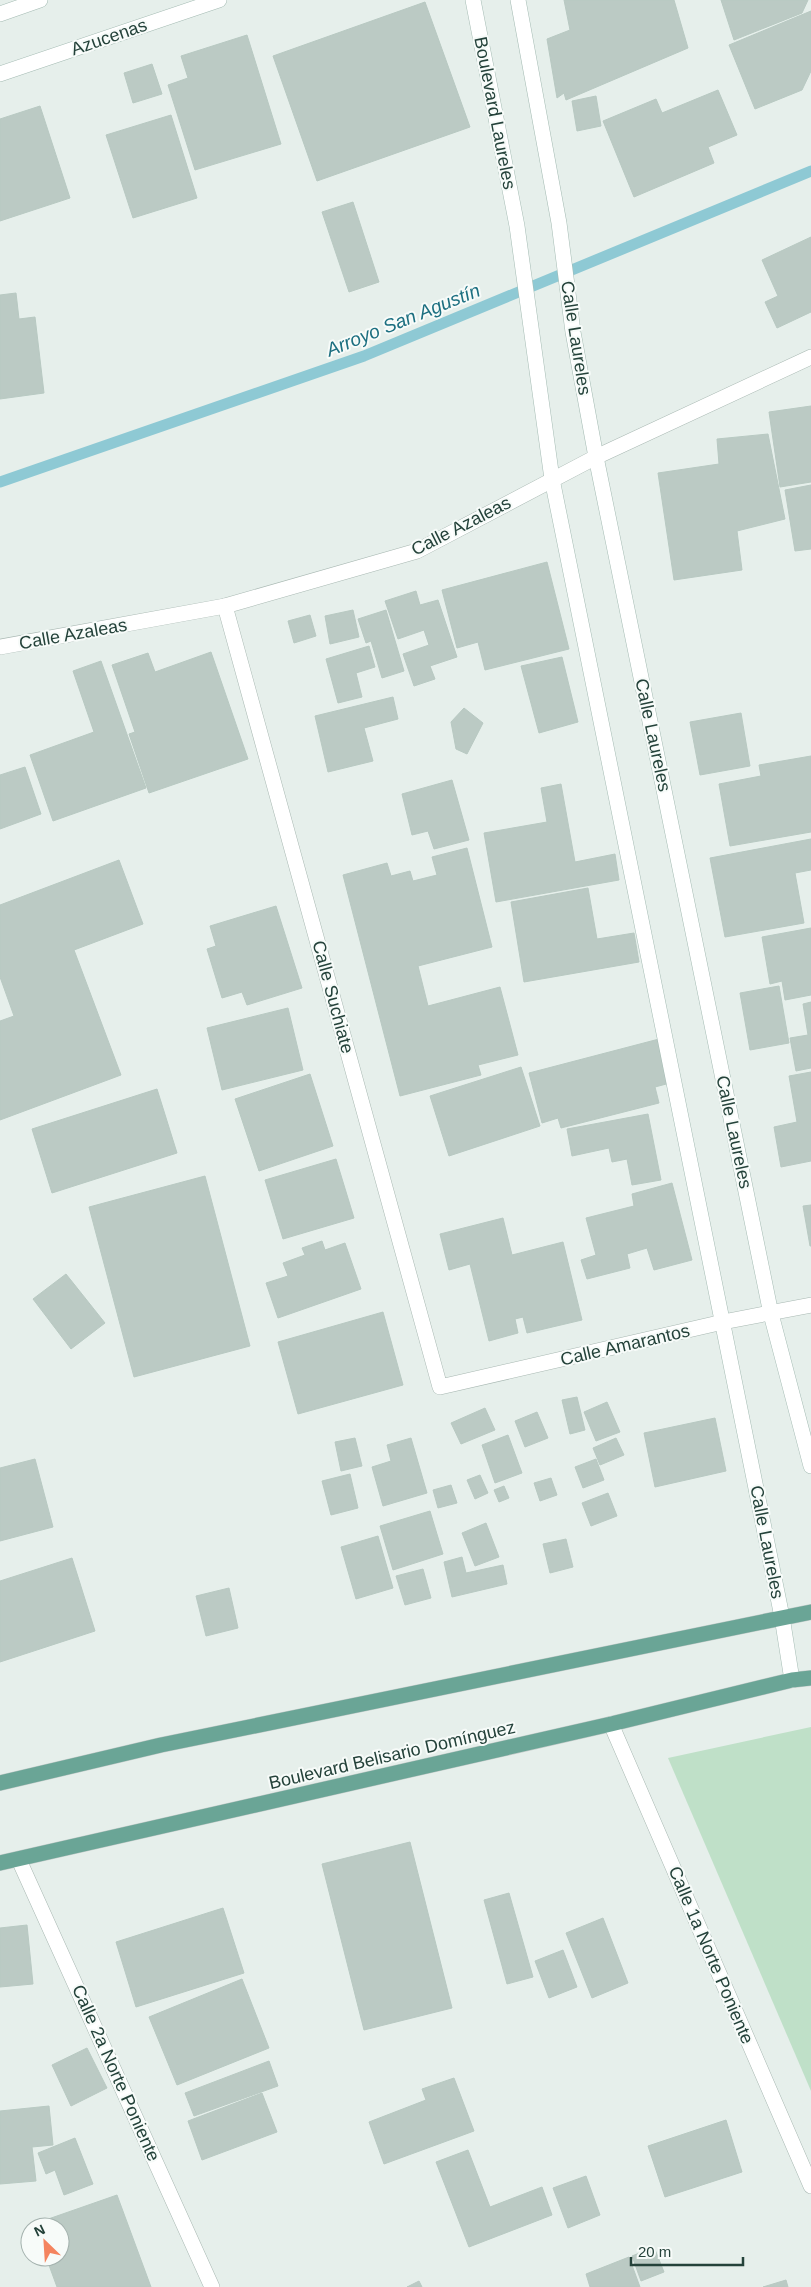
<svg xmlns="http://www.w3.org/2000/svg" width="811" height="2287" viewBox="0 0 811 2287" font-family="Helvetica,sans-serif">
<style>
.green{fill:#bfe0c8}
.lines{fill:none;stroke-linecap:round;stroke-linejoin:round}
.stream{stroke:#8ec9d4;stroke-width:11}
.building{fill:#bbcac4;stroke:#b8c9c2}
.street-casing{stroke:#a8b8b2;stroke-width:16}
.secondary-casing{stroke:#a4bbb3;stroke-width:16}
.primary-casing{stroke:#c2cac8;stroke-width:16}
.street{stroke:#fff;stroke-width:15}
.secondary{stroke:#fff;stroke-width:15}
.primary{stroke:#6aa596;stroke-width:15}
.labels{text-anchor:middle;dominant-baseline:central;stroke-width:4;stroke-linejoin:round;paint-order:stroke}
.street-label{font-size:18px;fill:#24423a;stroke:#f7fbf9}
.water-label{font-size:19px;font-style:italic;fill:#1c6f80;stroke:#f7fbf9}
</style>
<rect width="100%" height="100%" fill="#e6efeb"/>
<polygon class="green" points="811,1727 811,2091 668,1758"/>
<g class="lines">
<polyline class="stream" points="0,482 364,356 811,171"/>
</g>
<g class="building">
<polygon points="564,0 674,0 688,48 566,100 564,93 557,98 547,39 570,30"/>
<polygon points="721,0 808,0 802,13 734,40"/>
<polygon points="425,2 470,127 317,181 273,56"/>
<polygon points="811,11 811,71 802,90 755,109 729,45"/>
<polygon points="247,35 281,144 195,170 168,85 188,78 181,56"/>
<polygon points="152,64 162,94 133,103 124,73"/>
<polygon points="718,90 737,135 708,147 714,163 634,197 603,121 656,99 662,113"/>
<polygon points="596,96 601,126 577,131 572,101"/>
<polygon points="40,106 70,198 0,221 0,119"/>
<polygon points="171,115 197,198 133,218 106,135"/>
<polygon points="353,202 379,282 349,292 322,212"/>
<polygon points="811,237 811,312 777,328 765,302 778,296 762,260"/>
<polygon points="16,293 19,319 35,317 44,393 0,399 0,295"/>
<polygon points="811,406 811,482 780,487 769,412"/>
<polygon points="768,434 785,519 737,531 742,570 674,580 658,473 719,464 717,439"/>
<polygon points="811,485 811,549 795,551 785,490"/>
<polygon points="547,562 569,649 485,670 478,642 457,648 442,590"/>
<polygon points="416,591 420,605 438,600 457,657 430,666 435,679 414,686 403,654 429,645 424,630 398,639 385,601"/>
<polygon points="353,610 359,637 330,644 325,616"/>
<polygon points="386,610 404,671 382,678 371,641 366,643 358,619"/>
<polygon points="310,615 316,636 294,643 288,621"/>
<polygon points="369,646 375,667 356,673 362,697 338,703 326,659"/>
<polygon points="211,652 248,759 149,793 129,734 135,732 112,665 148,653 155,672"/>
<polygon points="562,657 578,722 539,733 521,666"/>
<polygon points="101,661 146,788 53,821 30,755 94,732 73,671"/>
<polygon points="393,697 398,719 364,728 373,761 328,772 315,716"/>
<polygon points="464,708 483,723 467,754 456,749 451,722"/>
<polygon points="741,713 750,766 700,775 690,722"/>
<polygon points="811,756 811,832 730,846 719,784 761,776 759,765"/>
<polygon points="25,767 41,814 0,829 0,775"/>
<polygon points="452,780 469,840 434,849 428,831 412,835 402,794"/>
<polygon points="561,784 575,862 615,854 619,880 496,902 484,833 547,822 541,788"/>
<polygon points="811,839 811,870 795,873 804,923 725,937 710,858"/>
<polygon points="467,848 492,947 418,966 428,1006 500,987 518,1055 478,1065 481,1075 400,1096 343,875 387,863 391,876 410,871 413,881 437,875 432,857"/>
<polygon points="119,860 143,924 74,950 121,1075 0,1120 0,1021 14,1016 0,977 0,905"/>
<polygon points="588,888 597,939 634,933 639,962 524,982 511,902"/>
<polygon points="276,906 302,988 247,1005 242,992 222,998 207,949 216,946 210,926"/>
<polygon points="811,928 811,995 785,1000 782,981 770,984 762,937"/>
<polygon points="779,986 789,1043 750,1050 740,993"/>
<polygon points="811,1002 811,1068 796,1071 790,1038 808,1035 803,1004"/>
<polygon points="288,1008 303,1070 222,1090 207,1028"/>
<polygon points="659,1039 670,1083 655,1087 659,1103 561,1128 558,1118 542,1123 529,1073"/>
<polygon points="521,1067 540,1126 449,1156 430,1096"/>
<polygon points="811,1072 811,1161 781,1167 774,1127 797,1122 789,1076"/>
<polygon points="310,1074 333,1146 259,1171 235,1099"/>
<polygon points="157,1089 177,1153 52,1193 32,1129"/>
<polygon points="648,1114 661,1180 632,1185 627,1159 612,1162 609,1148 572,1156 567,1129"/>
<polygon points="336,1159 354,1218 283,1239 265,1180"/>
<polygon points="205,1176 250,1346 134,1377 89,1207"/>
<polygon points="672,1183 692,1260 654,1270 647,1248 627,1254 630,1268 587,1279 581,1260 596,1255 586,1218 634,1206 632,1194"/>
<polygon points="811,1205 811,1246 810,1246 803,1206"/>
<polygon points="503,1218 512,1255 563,1242 582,1320 527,1333 523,1317 515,1319 518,1333 489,1341 470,1264 449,1270 440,1234"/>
<polygon points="322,1241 325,1250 345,1243 361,1289 278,1318 266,1283 288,1276 283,1263 305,1255 302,1248"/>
<polygon points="66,1274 105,1323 71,1349 33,1299"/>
<polygon points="383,1312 403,1385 298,1414 278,1342"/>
<polygon points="577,1397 585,1430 570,1434 562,1400"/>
<polygon points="607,1402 620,1432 596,1441 584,1412"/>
<polygon points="485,1408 495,1430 461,1444 451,1423"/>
<polygon points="537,1412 548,1438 525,1447 515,1421"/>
<polygon points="715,1418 726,1471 655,1487 644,1433"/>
<polygon points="508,1435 522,1473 495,1483 482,1445"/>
<polygon points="355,1438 362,1466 341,1471 335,1442"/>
<polygon points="411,1438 427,1493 383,1506 372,1467 391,1461 387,1445"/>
<polygon points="616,1438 624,1455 600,1465 593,1448"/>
<polygon points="35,1459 53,1527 0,1541 0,1468"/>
<polygon points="596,1459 604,1480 583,1488 575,1467"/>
<polygon points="350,1474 358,1508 331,1515 322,1481"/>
<polygon points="480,1475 488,1493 475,1499 467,1480"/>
<polygon points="551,1478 557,1495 540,1501 534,1483"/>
<polygon points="451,1485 457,1503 438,1508 433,1490"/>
<polygon points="504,1486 509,1498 499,1502 494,1490"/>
<polygon points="608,1493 617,1516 591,1526 582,1503"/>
<polygon points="430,1511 443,1554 393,1570 380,1526"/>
<polygon points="486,1523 499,1557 475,1566 462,1533"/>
<polygon points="378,1536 393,1588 356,1599 341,1547"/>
<polygon points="566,1539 573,1567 550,1573 543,1544"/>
<polygon points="462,1557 466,1573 503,1565 507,1584 452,1597 444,1562"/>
<polygon points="72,1558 95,1631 0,1662 0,1581"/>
<polygon points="423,1569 431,1598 405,1605 396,1576"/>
<polygon points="229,1588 238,1628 206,1636 196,1596"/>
<polygon points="410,1842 452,2008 364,2030 322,1864"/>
<polygon points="509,1893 533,1977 507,1984 484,1900"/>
<polygon points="223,1908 244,1973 136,2007 116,1942"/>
<polygon points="603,1918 628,1983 592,1998 566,1933"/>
<polygon points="27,1925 33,1984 0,1987 0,1928"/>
<polygon points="563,1950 577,1987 549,1998 535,1961"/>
<polygon points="242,1979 269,2048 177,2085 149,2017"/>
<polygon points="87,2048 107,2088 71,2106 52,2065"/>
<polygon points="269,2061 278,2086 194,2116 185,2093"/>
<polygon points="454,2078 474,2131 384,2164 369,2122 426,2100 422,2089"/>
<polygon points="262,2093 277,2132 202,2160 188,2121"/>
<polygon points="49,2106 53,2145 32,2147 36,2181 0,2184 0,2111"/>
<polygon points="726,2120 742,2172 665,2197 648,2146"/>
<polygon points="75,2138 93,2184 64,2195 55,2170 46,2174 38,2153"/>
<polygon points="468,2150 490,2207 542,2187 552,2215 469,2247 436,2162"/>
<polygon points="586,2176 600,2215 568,2228 553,2188"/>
<polygon points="117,2195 151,2287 57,2287 46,2257 60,2257 60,2227 35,2227 34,2224"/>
<polygon points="654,2247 664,2272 641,2281 632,2256"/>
<polygon points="629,2257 640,2287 590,2287 586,2274"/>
<polygon points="786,2280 788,2287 763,2287"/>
<polygon points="419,2281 422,2287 407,2287"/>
</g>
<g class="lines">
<defs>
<g id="street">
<polyline points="225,606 440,1387 723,1322 811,1305"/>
<polyline points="0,647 225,606 417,551 596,457 811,357"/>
<polyline points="611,1724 811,2186"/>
<polyline points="19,1860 212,2287"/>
</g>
<g id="secondary">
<polyline points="473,0 517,226 552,479 782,1617 792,1680"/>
<polyline points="518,0 559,223 573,332 596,457 771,1314 811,1466"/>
<polyline points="0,14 40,0"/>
<polyline points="0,74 219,0"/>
</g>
<g id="primary">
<polyline points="0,1783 161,1745 811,1612"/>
<polyline points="0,1863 611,1724 792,1680 811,1678"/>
</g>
</defs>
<use href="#street" class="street-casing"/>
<use href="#secondary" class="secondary-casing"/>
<use href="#primary" class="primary-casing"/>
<use href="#street" class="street"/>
<use href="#secondary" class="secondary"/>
<use href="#primary" class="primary"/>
</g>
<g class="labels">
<g class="street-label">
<text transform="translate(109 37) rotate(-19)">Azucenas</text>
<text transform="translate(495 113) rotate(79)">Boulevard Laureles</text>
<text transform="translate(576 338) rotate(81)">Calle Laureles</text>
<text transform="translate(461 526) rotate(-27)">Calle Azaleas</text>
<text transform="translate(73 634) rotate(-10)">Calle Azaleas</text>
<text transform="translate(653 735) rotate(78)">Calle Laureles</text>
<text transform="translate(333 997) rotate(75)">Calle Suchiate</text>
<text transform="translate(734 1132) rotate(78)">Calle Laureles</text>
<text transform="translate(625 1345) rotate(-13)">Calle Amarantos</text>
<text transform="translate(767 1542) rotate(79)">Calle Laureles</text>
<text transform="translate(392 1755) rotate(-13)">Boulevard Belisario Domínguez</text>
<text transform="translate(711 1955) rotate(67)">Calle 1a Norte Poniente</text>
<text transform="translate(116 2073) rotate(66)">Calle 2a Norte Poniente</text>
</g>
<g class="water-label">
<text transform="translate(403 320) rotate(-22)">Arroyo San Agustín</text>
</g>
</g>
<g transform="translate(45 2242) rotate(335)"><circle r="24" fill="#f7fbf9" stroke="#a3b1ad"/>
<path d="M0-4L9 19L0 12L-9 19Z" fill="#f4845f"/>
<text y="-8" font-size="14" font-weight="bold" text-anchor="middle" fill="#24423a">N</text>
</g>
<path d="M631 2257v8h112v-8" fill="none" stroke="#24423a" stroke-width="2.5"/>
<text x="638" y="2257" font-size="15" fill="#24423a" stroke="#f7fbf9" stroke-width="4" paint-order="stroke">20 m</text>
</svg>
